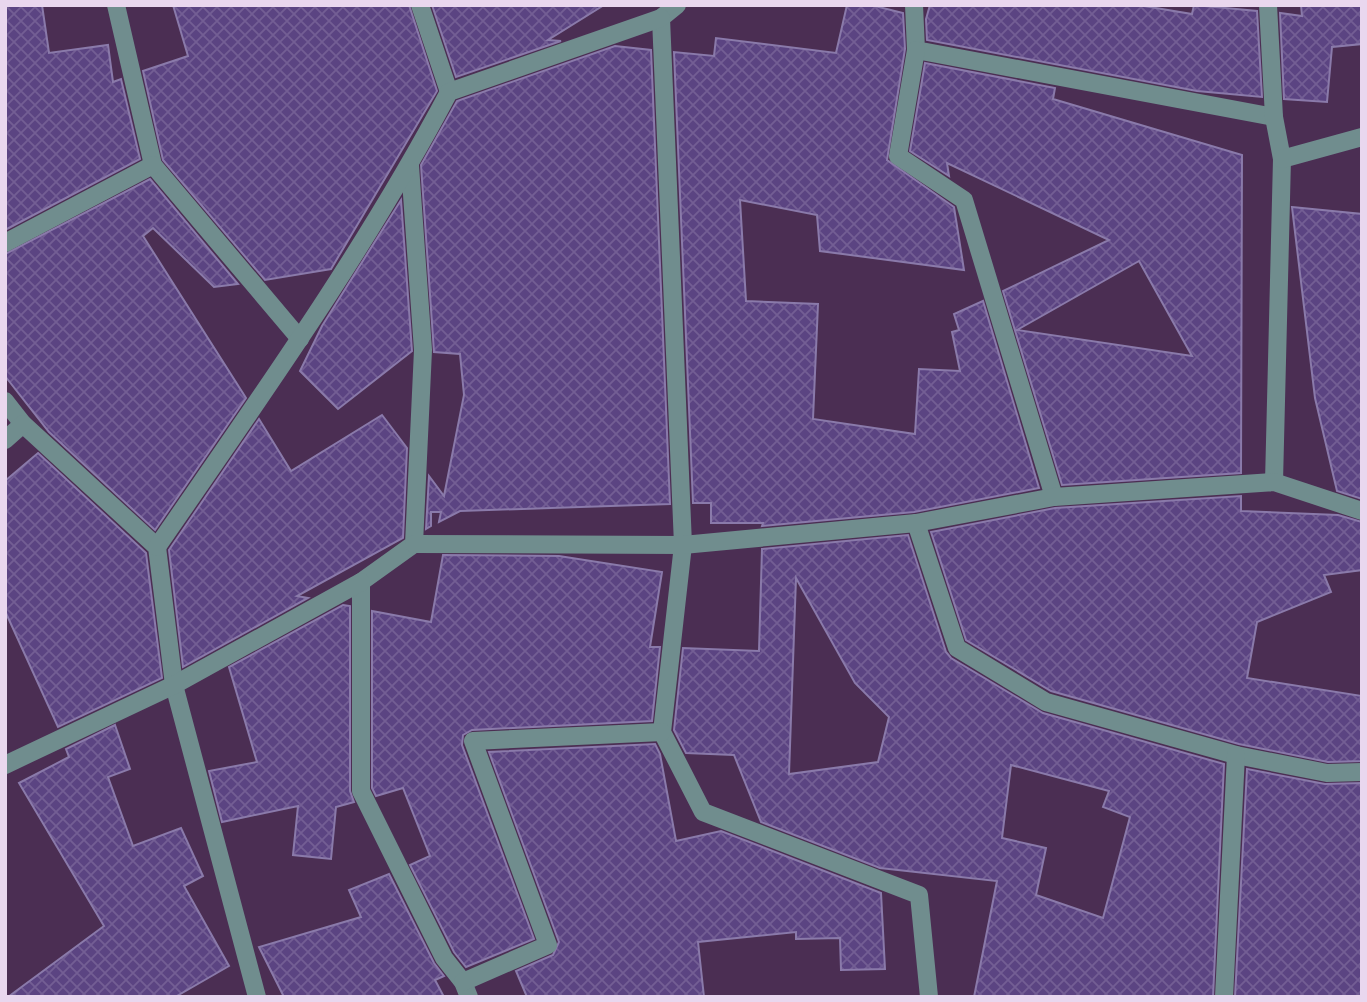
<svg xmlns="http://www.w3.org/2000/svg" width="1367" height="1002" viewBox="0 0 1367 1002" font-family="'Titillium Web',sans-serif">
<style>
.building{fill:url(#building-cross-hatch);stroke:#8a7aaa;stroke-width:2;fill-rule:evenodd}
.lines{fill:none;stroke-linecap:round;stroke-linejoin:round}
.minor{stroke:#708d8e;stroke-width:18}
</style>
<defs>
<pattern id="building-cross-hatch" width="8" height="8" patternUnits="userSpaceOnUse" patternTransform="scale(1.75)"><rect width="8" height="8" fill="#5b4482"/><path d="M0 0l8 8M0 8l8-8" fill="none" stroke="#735e94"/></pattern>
</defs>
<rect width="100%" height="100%" fill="#4b2e53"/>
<g class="building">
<polygon points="5,5 42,5 49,53 108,45 113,82 121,79 140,159 5,230"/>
<polygon points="173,5 409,5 437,91 331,269 265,280 163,160 143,71 188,56"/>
<polygon points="432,5 604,5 548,40 561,41 456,77"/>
<polygon points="847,5 871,5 903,13 905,49 887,160 954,207 964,270 820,251 817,215 740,200 746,301 818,304 813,419 915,434 919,369 960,371 952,332 959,330 954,314 983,301 1039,488 914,512 762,526 763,523 711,523 711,503 693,503 674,52 714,56 716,38 836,53"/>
<polygon points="930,5 1138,5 1192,14 1194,5 1257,11 1262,97 1197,91 927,40 926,19"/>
<polygon points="1301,5 1362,5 1362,44 1332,47 1327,102 1284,99 1280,13 1302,16"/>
<polygon points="615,46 651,50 670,504 460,511 439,522 441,512 431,512 431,526 426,529 429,476 444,496 464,395 460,354 434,352 421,165 457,101"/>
<path d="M925,63l130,25 -2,11 189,56 -1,318 -179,12 -59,-194 106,-51 -162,-77 2,13 -39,-25zM1139,261l53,95 -175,-26z"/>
<polygon points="150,179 238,284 214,287 153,228 143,236 246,398 155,530 49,432 5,376 5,254"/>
<polygon points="401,200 412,351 338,409 300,371 322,326"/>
<polygon points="1292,207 1362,214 1362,499 1337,491 1315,398"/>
<polygon points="382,415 407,448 403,538 297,596 308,598 183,667 169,550 259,419 291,471"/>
<polygon points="38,453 146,553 162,678 58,727 5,611 5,481"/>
<polygon points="1241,496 1241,511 1338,515 1362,522 1362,570 1324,575 1331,592 1257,622 1247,678 1362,696 1362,761 1328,762 1239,744 1051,691 966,640 931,532 1055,508"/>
<path d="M908,535l38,117 5,6 92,55 181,51 -11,233h-239l23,-116 -117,-13 -119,-46 -27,-67 -48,-2 -12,-23 9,-82 76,3 3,-102zM796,578l59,105 34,34 -11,45 -89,12zM1011,765l98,26 -6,16 27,10 -27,101 -67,-23 10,-47 -44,-10z"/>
<polygon points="443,555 559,556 662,572 650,647 660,647 652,721 472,730 463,735 462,745 534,939 466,967 454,952 410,865 430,856 403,788 376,796 372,788 372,611 431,622"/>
<polygon points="343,605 350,606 350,791 354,802 336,807 331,859 293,855 298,806 222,822 209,771 257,762 229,667"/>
<polygon points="115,725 130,769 108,777 133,846 181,828 203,876 184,886 229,966 175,997 8,997 104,926 19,783 69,757 66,749"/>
<polygon points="655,744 660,754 676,841 721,831 881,893 885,969 841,970 840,938 796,939 796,932 698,942 704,997 527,997 516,971 553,955 559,942 489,752"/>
<polygon points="1247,769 1325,784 1362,783 1362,997 1235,997"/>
<polygon points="389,874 434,963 444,976 435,980 444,997 284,997 259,947 361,917 349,890"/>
</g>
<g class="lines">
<g class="minor">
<polyline points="116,5 153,165 300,339"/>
<polyline points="420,5 449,92"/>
<polyline points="677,5 661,18 683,545 662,732 703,812 919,895 929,997"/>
<polyline points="914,5 916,50 1274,117"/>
<polyline points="1268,5 1274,117 1282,159 1274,482"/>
<polyline points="916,50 898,156 964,200 1054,497"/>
<polyline points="1282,159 1362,137"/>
<polyline points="410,166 423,350 414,544 361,582 361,791 444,958 463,982 469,997"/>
<polyline points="5,243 153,165"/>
<polyline points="5,401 23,424 157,547 174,685 257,997"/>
<polyline points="5,440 23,424"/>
<polyline points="916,523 957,648 1046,702 1236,755 1327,773 1362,772"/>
<polyline points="414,544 683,545 916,523 1054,497 1274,482 1362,511"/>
<path d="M157,547c102,-148 208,-296 292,-455l212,-74"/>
<polyline points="5,765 174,685 361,582"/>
<polyline points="463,982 548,945 473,741 662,732"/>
<polyline points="1224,997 1236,755"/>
</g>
</g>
<rect width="1367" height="1002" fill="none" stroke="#e9d7ee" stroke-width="14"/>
</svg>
